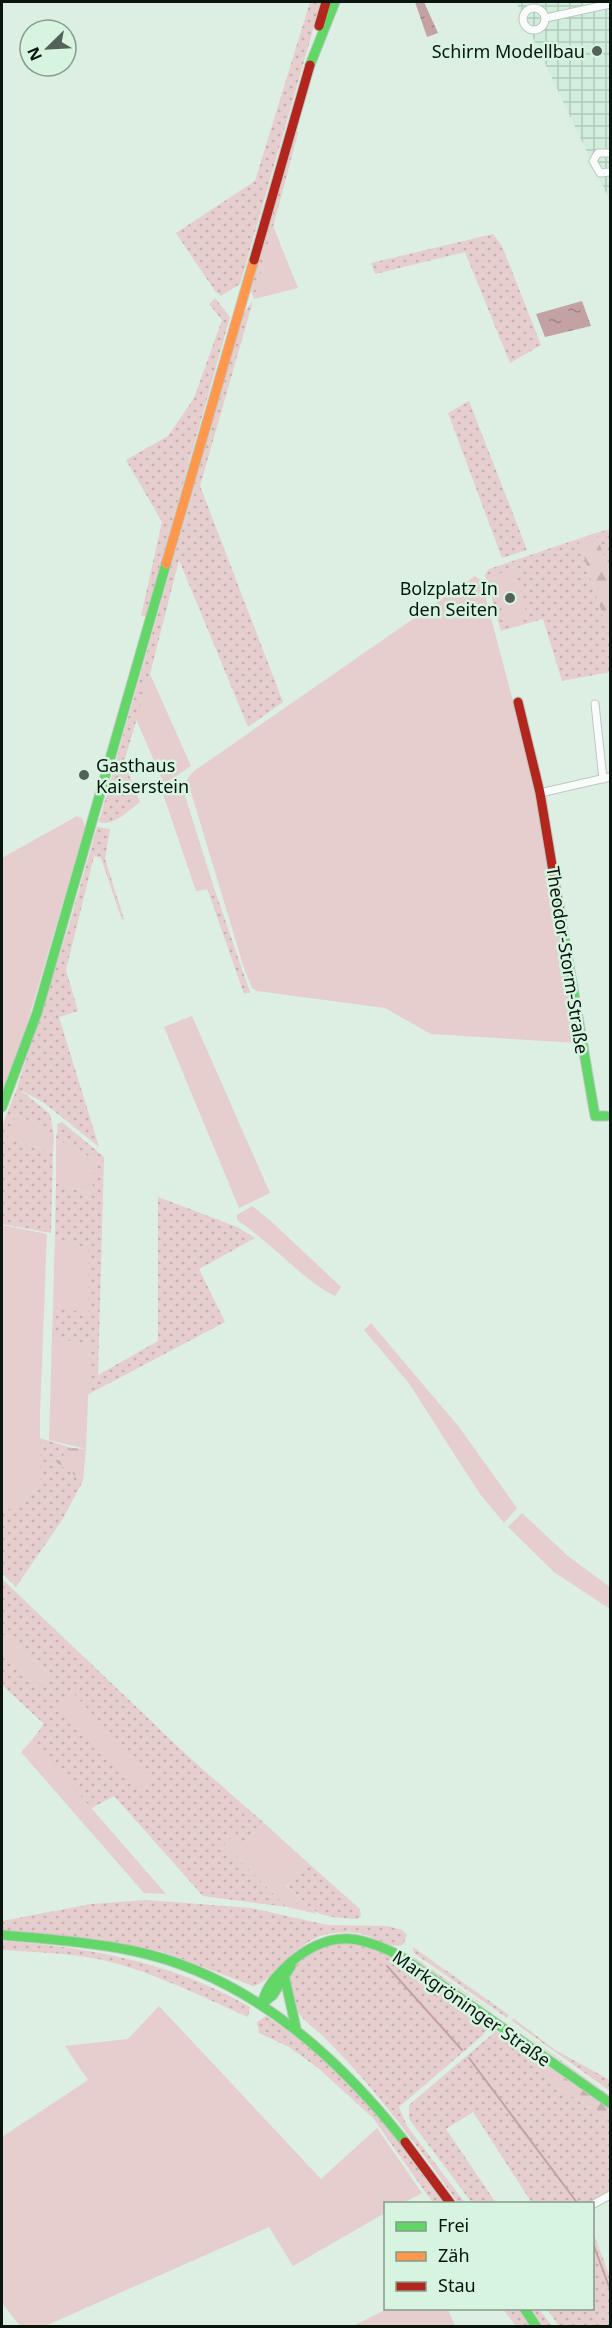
<svg xmlns="http://www.w3.org/2000/svg" width="612" height="2328" viewBox="0 0 612 2328" font-family="'Noto Sans',sans-serif">
<style>
.industrial{fill:url(#industrial-grid)}
.grass{fill:url(#grass-dots)}
.forest{fill:url(#forest-firs)}
.garden{fill:#e5cecd}
.water{fill:url(#water-ripples)}
.lines{fill:none;stroke-linecap:round;stroke-linejoin:round}
.stream{stroke:#c4a2a4;stroke-width:2}
.street-casing{stroke:#bcc9c1;stroke-width:9}
.fast-casing{stroke:#bcc9c1;stroke-width:11}
.slow-casing{stroke:#bcc9c1;stroke-width:11}
.jam-casing{stroke:#bcc9c1;stroke-width:11}
.street{stroke:#fafcfb;stroke-width:7}
.fast{stroke:#63d668;stroke-width:9}
.slow{stroke:#ff974d;stroke-width:9}
.jam{stroke:#b3261e;stroke-width:9}
.poi-dot{fill:#546159;stroke:#d7f4e0;stroke-width:2}
.labels{text-anchor:middle;dominant-baseline:central;stroke-width:5;stroke-linejoin:round;paint-order:stroke}
.poi-label{font-size:18px;fill:#0b150f;stroke:#d7f4e0;text-anchor:end}
.street-label{font-size:18px;fill:#0b150f;stroke:#d7f4e0}
</style>
<defs>
<pattern id="industrial-grid" width="8" height="8" patternUnits="userSpaceOnUse" patternTransform="scale(1.5)"><rect width="8" height="8" fill="#d1eddb"/><path d="M0 4h8M4 0v8" fill="none" stroke="#b2cabb"/></pattern>
<pattern id="grass-dots" width="8" height="8" patternUnits="userSpaceOnUse" patternTransform="scale(1.5)"><rect width="8" height="8" fill="#e5cecd"/><path d="M2 2h.1M6 6h.1" fill="none" stroke="#c3b0af" stroke-width="1.8" stroke-linecap="round"/></pattern>
<pattern id="forest-firs" width="22" height="20" patternUnits="userSpaceOnUse" patternTransform="scale(1.5)"><rect width="22" height="20" fill="#e5cecd"/><path d="M5 1l3.5 6h-7zM16 11l3.5 6h-7z" fill="#c3b0af"/></pattern>
<pattern id="water-ripples" width="26" height="14" patternUnits="userSpaceOnUse" patternTransform="scale(1.5)"><rect width="26" height="14" fill="#c4a2a4"/><path d="M2 4q2-2 4 0t4 0M15 11q2-2 4 0t4 0" fill="none" stroke="#9d8384"/></pattern>
</defs>
<rect width="100%" height="100%" fill="#ddeee3"/>
<polygon class="industrial" points="516,2 610,2 610,201 587,152"/>
<g class="grass">
<polygon points="310,2 321,2 240,284 221,296 215,291 176,233 255,181"/>
<polygon points="296,130 298,133 254,299 251,291 277,191"/>
<polygon points="493,234 502,246 541,345 510,363 465,252 375,274 371,263"/>
<polygon points="215,298 230,317 146,616 141,616 162,522 126,460 168,436 194,398 222,320 209,304"/>
<path d="M253,301l-53,185 83,216 -35,25 -69,-167 -29,114 -26,88 16,40c-11,8 -27,25 -41,20l19,-69 126,-441z"/>
<polygon points="469,401 527,550 502,558 448,413"/>
<polygon points="610,529 610,574 596,533"/>
<polygon points="578,539 610,637 610,672 562,681 543,619 501,631 485,575 489,569"/>
<polygon points="97,827 110,829 105,859 124,919 122,920 101,858 94,856 66,970 78,1011 59,1017 99,1147 43,1102 20,1090 50,1114 54,1137 17,1114 8,1138 53,1152 51,1233 2,1224 2,1126 17,1088 70,922"/>
<polygon points="207,888 214,888 250,992 244,994"/>
<polygon points="62,1122 104,1157 98,1375 158,1341 158,1197 237,1227 255,1238 199,1269 225,1322 87,1395 90,1346 52,1337 53,1305 88,1313 88,1250 55,1237 56,1183 91,1194 95,1160 56,1139 58,1124"/>
<polygon points="40,1438 72,1448 56,1462 83,1481 62,1520 16,1587 2,1573 2,1514 40,1486"/>
<polygon points="2,1579 191,1759 264,1823 245,1843 224,1845 287,1907 203,1896 114,1796 90,1809 32,1740 44,1724 2,1685 2,1656 36,1687 49,1674 2,1634"/>
<path d="M307,1862l53,47 1,7 -4,3c-44,-2 -41,-6 -72,-35z"/>
<path d="M146,1900l105,8 76,17 61,1 14,4 5,5 -4,10c-14,4 -28,-8 -41,-11 -13,-3 -29,-2 -42,2 -27,10 -50,48 -67,50l-89,-34 -65,-13 -97,-9v-9l89,-17z"/>
<path d="M2,1941c88,6 170,21 248,66l-2,10c-48,-21 -98,-47 -150,-58 -32,-6 -64,-7 -96,-9z"/>
<path d="M335,1944c57,-3 107,46 151,78l1,8 -5,6 -83,71 8,19 58,77h-7c-40,-57 -83,-115 -133,-165 -14,-14 -36,-26 -37,-50 -1,-25 26,-38 47,-44z"/>
<polygon points="413,1947 509,2015 507,2018 414,1953"/>
<polygon points="412,1956 505,2020 416,1961"/>
<path d="M266,2016c74,48 129,116 179,187h-12l-60,-85 -55,-50 -29,-21 -30,-14 -2,-11z"/>
<polygon points="513,2018 555,2050 610,2080 610,2091 512,2021"/>
<polygon points="511,2024 610,2096 610,2098"/>
<polygon points="496,2031 497,2034 559,2088 610,2120 610,2193 592,2204 532,2203 473,2112 446,2129 496,2203 472,2203 409,2119 409,2105"/>
<polygon points="593,2232 610,2277 610,2326 559,2326 547,2309 592,2308"/>
<polygon points="503,2309 518,2309 530,2326 516,2326"/>
<polygon points="531,2309 539,2309 552,2326 543,2326"/>
</g>
<g class="forest">
<polygon points="596,533 610,574 610,637 578,539"/>
<polygon points="72,1448 86,1449 83,1481 56,1462"/>
<polygon points="496,2031 610,2109 610,2120 559,2088 497,2034"/>
</g>
<g class="garden">
<polygon points="273,226 298,288 254,299"/>
<polygon points="514,569 528,619 506,625 492,576"/>
<polygon points="475,576 481,580 538,796 577,1043 431,1034 385,1008 257,991 252,988 244,968 187,779 194,771"/>
<polygon points="150,674 191,766 164,784 136,719"/>
<polygon points="181,783 214,888 196,891 162,791 173,784"/>
<polygon points="77,816 82,818 85,827 28,1021 2,1092 2,858"/>
<polygon points="192,1016 270,1193 239,1208 164,1027"/>
<polygon points="16,1113 54,1137 53,1152 8,1138"/>
<polygon points="56,1139 95,1160 92,1194 56,1183"/>
<path d="M252,1206l21,17 68,64 -6,9c-34,-17 -64,-54 -98,-76v-5z"/>
<polygon points="2,1225 47,1234 40,1412 40,1486 2,1514"/>
<polygon points="55,1237 88,1250 88,1314 53,1305"/>
<polygon points="371,1323 459,1427 517,1508 504,1523 480,1494 408,1382 364,1330"/>
<polygon points="52,1337 90,1346 86,1449 49,1440"/>
<polygon points="522,1513 569,1557 610,1587 610,1609 554,1572 508,1527"/>
<polygon points="2,1634 49,1674 36,1687 2,1656"/>
<polygon points="72,1691 153,1783 134,1788 59,1705"/>
<polygon points="32,1740 166,1894 144,1893 21,1752"/>
<polygon points="264,1823 307,1862 285,1885 317,1914 287,1907 224,1845 235,1834 245,1843"/>
<polygon points="159,2006 321,2179 377,2128 422,2193 403,2203 386,2204 385,2213 293,2266 269,2227 45,2326 20,2326 2,2303 2,2137 88,2080 65,2046 128,2039"/>
<polygon points="389,2308 448,2309 455,2326 353,2326"/>
</g>
<g class="water">
<polygon points="415,2 424,2 438,33 427,37"/>
<polygon points="582,301 591,326 545,337 536,314"/>
</g>
<g class="lines">
<g class="stream">
<polyline points="387,1966 462,2050"/>
<polyline points="469,2058 578,2204"/>
<polyline points="592,2241 610,2289"/>
</g>
<defs>
<g id="street">
<circle cx="534" cy="19" r="11"/>
<polyline points="546,18 610,4"/>
<polyline points="610,153 598,153 593,161 600,173 610,172"/>
<polyline points="595,704 603,779"/>
<polyline points="540,793 610,777"/>
<polyline points="592,2205 610,2195"/>
</g>
<g id="fast">
<polyline points="310,65 335,2"/>
<polyline points="561,919 595,1116 606,1116"/>
<polyline points="2,1107 37,1013 166,564"/>
<path d="M2,1935c44,4 89,7 132,16 113,24 202,103 271,191"/>
<polyline points="285,1979 296,2028"/>
<path d="M262,2004c4,-18 15,-29 28,-41 38,-33 68,-29 110,-7l210,147"/>
<polyline points="262,2004 273,1995 291,1966"/>
<polyline points="524,2308 536,2326"/>
</g>
<polyline id="slow" points="166,564 254,260"/>
<g id="jam">
<polyline points="319,26 326,2"/>
<polyline points="254,260 310,65"/>
<polyline points="518,702 540,793 561,919"/>
<polyline points="405,2142 451,2204"/>
</g>
</defs>
<use href="#street" class="street-casing"/>
<use href="#fast" class="fast-casing"/>
<use href="#slow" class="slow-casing"/>
<use href="#jam" class="jam-casing"/>
<use href="#street" class="street"/>
<use href="#fast" class="fast"/>
<use href="#slow" class="slow"/>
<use href="#jam" class="jam"/>
</g>
<g class="poi-dot">
<circle cx="597" cy="51" r="6"/>
<circle cx="510" cy="598" r="6"/>
<circle cx="84" cy="775" r="6"/>
</g>
<g class="labels">
<g class="poi-label">
<text x="585" y="51">Schirm Modellbau</text>
<text x="498" y="588">Bolzplatz In<tspan x="498" dy="21">den Seiten</tspan></text>
<text x="96" y="765" text-anchor="start">Gasthaus<tspan x="96" dy="21">Kaiserstein</tspan></text>
</g>
<g class="street-label">
<text transform="translate(568 960) rotate(81)">Theodor-Storm-Straße</text>
<text transform="translate(472 2008) rotate(35)">Markgröninger Straße</text>
</g>
</g>
<rect width="612" height="2328" fill="none" stroke="#0b150f" stroke-width="6"/>
<rect x="384" y="2202" width="210" height="108" fill="#d7f4e0" stroke="#859b8c" stroke-width="1.5"/>
<rect x="396" y="2222" width="30" height="9" fill="#63d668" stroke="#859b8c" stroke-width="1.5"/>
<text x="438" y="2232" font-size="18" fill="#0b150f">Frei</text>
<rect x="396" y="2252" width="30" height="9" fill="#ff974d" stroke="#859b8c" stroke-width="1.5"/>
<text x="438" y="2262" font-size="18" fill="#0b150f">Zäh</text>
<rect x="396" y="2282" width="30" height="9" fill="#b3261e" stroke="#859b8c" stroke-width="1.5"/>
<text x="438" y="2292" font-size="18" fill="#0b150f">Stau</text>
<g transform="translate(48 48) rotate(246)"><circle r="28" fill="#d7f4e0" stroke="#859b8c" stroke-width="1.5"/>
<path d="M0-4.5L10 22L0 15L-10 22Z" fill="#546159"/>
<text y="-9" font-size="16" font-weight="bold" text-anchor="middle" fill="#0b150f">N</text>
</g>
</svg>
